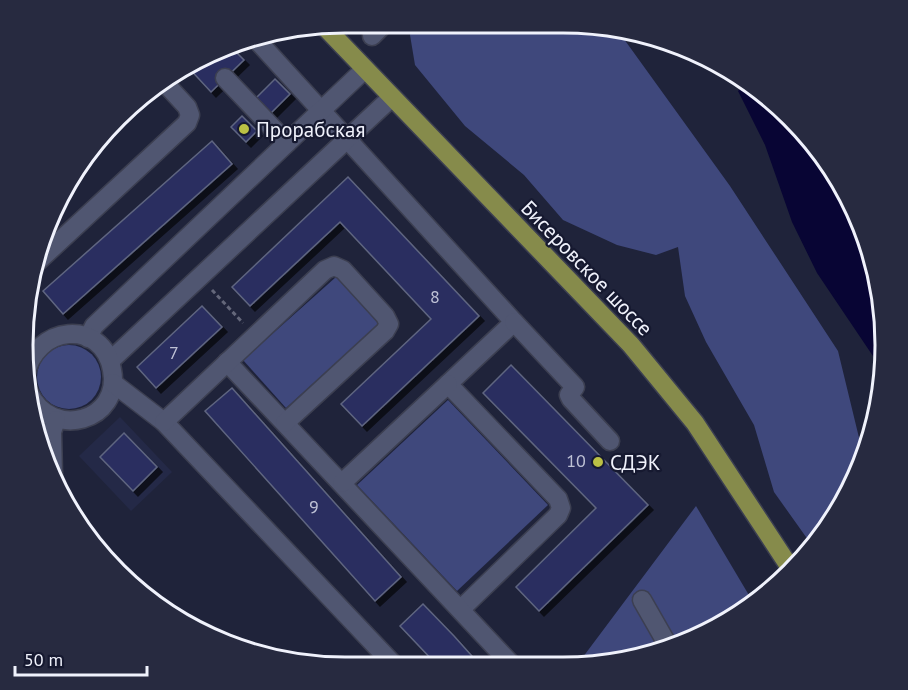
<svg xmlns="http://www.w3.org/2000/svg" width="908" height="690" viewBox="0 0 908 690" font-family="'PT Sans',sans-serif">
<style>
.built{fill:#242947}
.green{fill:#3f487c}
.water{fill:#080534}
.building{fill:#292f61;stroke:#5f6580;stroke-width:1.5;filter:url(#shadow)}
.lines{fill:none;stroke-linecap:round;stroke-linejoin:round}
.minor-casing{stroke:#3c3f51;stroke-width:21}
.major-casing{stroke:#3c3f51;stroke-width:21}
.path{stroke:#64677a;stroke-width:3;stroke-dasharray:4.5 3;stroke-linecap:butt}
.minor{stroke:#505671;stroke-width:18}
.major{stroke:#868b4b;stroke-width:18}
.poi-dot{fill:#bbc045;stroke:#161930;stroke-width:2}
.labels{text-anchor:middle;dominant-baseline:central;stroke-width:4.5;stroke-linejoin:round;paint-order:stroke}
.number-label{font-size:18px;fill:#bec1d5}
.poi-label{font-size:21px;fill:#f0f2fc;stroke:#161930;text-anchor:start}
.street-label{font-size:21px;fill:#f0f2fc;stroke:#161930}
.rim{fill:none;stroke:#f0f2fc;stroke-width:3}
</style>
<defs>
<filter id="shadow"><feDropShadow dx="5" dy="5" stdDeviation="0" flood-color="#0009"/></filter>
</defs>
<rect width="100%" height="100%" fill="#1f233a"/>
<polygon class="built" points="120,417 172,472 131,511 79,456"/>
<g class="green">
<polygon points="412,23 584,23 616,28 730,186 838,351 862,450 831,524 811,544 774,492 754,425 706,342 685,296 678,247 656,255 617,245 563,220 524,175 465,126 415,65 410,35"/>
<polygon points="336,277 379,324 286,408 243,360"/>
<circle cx="69" cy="377" r="32"/>
<polygon points="448,400 548,505 457,591 357,485"/>
<path d="M696,506l57,96c-12,13 -27,19 -43,27 -44,22 -83,36 -133,36z"/>
</g>
<polygon class="water" points="746,83 759,89 831,166 879,282 879,365 817,273 792,222 765,145 738,91"/>
<g class="building">
<polygon points="230,46 244,60 211,92 186,65"/>
<polygon points="275,79 290,94 270,114 255,99"/>
<polygon points="242,116 257,131 246,142 231,127"/>
<polygon points="212,141 232,164 63,314 43,291"/>
<polygon points="348,177 479,316 362,426 341,404 431,319 340,222 250,306 232,287"/>
<polygon points="202,306 222,327 156,388 137,367"/>
<polygon points="511,365 648,505 539,611 516,587 596,508 483,393"/>
<polygon points="232,388 401,577 375,601 205,411"/>
<polygon points="124,433 157,467 133,491 100,457"/>
<polygon points="423,604 454,636 480,665 437,665 400,626"/>
</g>
<g class="lines">
<defs>
<g id="minor">
<polyline points="372,36 385,23"/>
<polyline points="254,37 514,322 448,384 558,499 561,508 558,515 461,609"/>
<polyline points="225,78 287,143"/>
<polyline points="35,264 187,123 190,115 187,107 163,81"/>
<polyline points="514,322 575,387 569,395 571,399 610,441"/>
<polyline points="88,338 94,326 365,69"/>
<polyline points="110,361 391,98"/>
<polyline points="227,362 512,665"/>
<path d="M25,377c9,-53 78,-59 87,-7 10,51 -60,71 -83,23"/>
<polyline points="113,383 164,422 394,665"/>
<polyline points="164,422 325,270 334,266 343,270 385,316 389,324 385,331 285,423"/>
<polyline points="53,476 52,432 56,420"/>
<polyline points="342,483 448,384"/>
<polyline points="642,600 670,649"/>
</g>
<polyline id="major" points="323,25 631,345 695,423 789,566"/>
</defs>
<use href="#minor" class="minor-casing"/>
<use href="#major" class="major-casing"/>
<polyline class="path" points="212,290 243,323"/>
<use href="#minor" class="minor"/>
<use href="#major" class="major"/>
</g>
<g class="poi-dot">
<circle cx="244" cy="129" r="6"/>
<circle cx="598" cy="462" r="6"/>
</g>
<g class="labels">
<g class="number-label">
<text x="435" y="296">8</text>
<text x="174" y="352">7</text>
<text x="576" y="460">10</text>
<text x="314" y="506">9</text>
</g>
<g class="poi-label">
<text x="256" y="129">Прорабская</text>
<text x="610" y="462">СДЭК</text>
</g>
<g class="street-label">
<text transform="translate(587 268) rotate(46)">Бисеровское шоссе</text>
</g>
</g>
<path d="M0 0H908V690H0ZM345 33H563A312 312 0 0 1 875 345V345A312 312 0 0 1 563 657H345A312 312 0 0 1 33 345V345A312 312 0 0 1 345 33Z" fill="#272a40" fill-rule="evenodd"/>
<path class="rim" d="M345 33H563A312 312 0 0 1 875 345V345A312 312 0 0 1 563 657H345A312 312 0 0 1 33 345V345A312 312 0 0 1 345 33Z"/>
<path d="M15 666v9h132v-9" fill="none" stroke="#f0f2fc" stroke-width="3"/>
<text x="24" y="666" font-size="18" fill="#f0f2fc" stroke="#161930" stroke-width="4.5" paint-order="stroke">50 m</text>
</svg>
